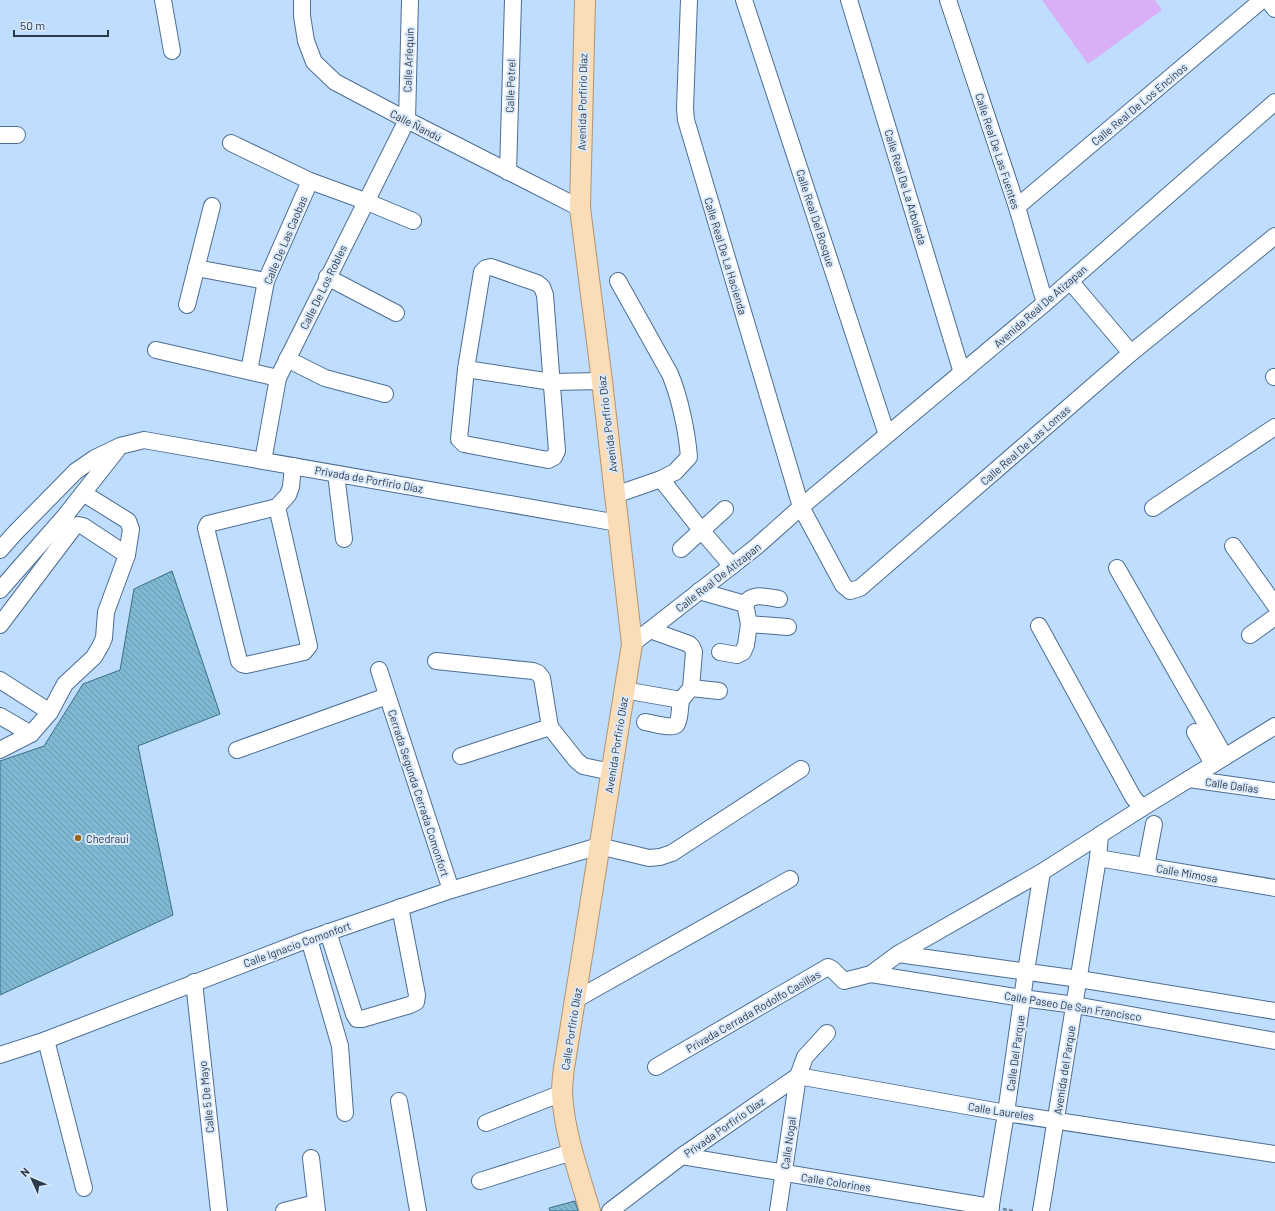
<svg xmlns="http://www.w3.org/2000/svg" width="1275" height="1211" viewBox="0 0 1275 1211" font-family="Barlow,sans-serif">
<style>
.pitch{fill:#d9aff5}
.building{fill:url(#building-back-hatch);stroke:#3a6f89}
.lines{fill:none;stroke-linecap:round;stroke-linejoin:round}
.minor-casing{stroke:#4c6e93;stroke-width:18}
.major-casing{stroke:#b09472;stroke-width:22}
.path{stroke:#71879f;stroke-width:2.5;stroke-dasharray:4 2;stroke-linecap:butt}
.minor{stroke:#fff;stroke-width:16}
.major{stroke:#fadcb7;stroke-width:20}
.poi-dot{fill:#9a661c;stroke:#dae9f9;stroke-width:1.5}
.labels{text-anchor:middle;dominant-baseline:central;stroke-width:4;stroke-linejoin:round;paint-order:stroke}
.street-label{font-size:11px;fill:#2b3a4a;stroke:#dae9f9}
.poi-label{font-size:11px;fill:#2b3a4a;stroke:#dae9f9;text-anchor:start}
</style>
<defs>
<pattern id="building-back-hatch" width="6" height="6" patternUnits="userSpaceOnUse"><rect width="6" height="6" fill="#80b7d3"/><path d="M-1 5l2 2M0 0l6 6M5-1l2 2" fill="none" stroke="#6996ad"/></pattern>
</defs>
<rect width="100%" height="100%" fill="#bfddfe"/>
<polygon class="pitch" points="1042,0 1155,0 1162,10 1088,64"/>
<g class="building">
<polygon points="172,571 220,714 138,746 173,915 0,995 0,761 44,746 83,684 120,670 134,589"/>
<polygon points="575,1201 578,1211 550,1211 549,1208"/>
</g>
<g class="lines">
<defs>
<g id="minor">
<polyline points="163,0 172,51"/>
<polyline points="302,0 302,16 306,41 314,62 335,82 407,120 580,208"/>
<polyline points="689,0 685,108 686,120 801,507 843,585 850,591 860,588 1131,353 1275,236"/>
<polyline points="744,0 887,435"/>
<polyline points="849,0 962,373"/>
<polyline points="948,0 1017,207 1045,303"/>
<polyline points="1268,0 1275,9"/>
<polyline points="0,135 17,135"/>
<polyline points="231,143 310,181 365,201 413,221"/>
<polyline points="508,172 513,0"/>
<polyline points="1017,207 1262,0"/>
<polygon points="491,267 537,283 542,287 545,295 557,451 554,457 548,460 464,444 459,439 466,369 482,272 486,268"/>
<polyline points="196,268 266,281"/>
<polyline points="327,277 396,313"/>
<polyline points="1070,281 1131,353"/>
<polyline points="187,305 212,206"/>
<polyline points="156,350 278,378"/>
<polyline points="287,359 325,378 385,394"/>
<polyline points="466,369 552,382 602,381"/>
<polyline points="249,371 266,281 310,181"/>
<polyline points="1274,377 1275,377"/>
<polyline points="263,461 278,378 407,120 410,0"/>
<polyline points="336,474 344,539"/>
<polyline points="661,479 701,530 732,566"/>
<path d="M615,495l46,-16 14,-7 14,-15c-2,-25 -9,-59 -19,-83l-52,-93"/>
<polyline points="277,507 309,646 304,652 246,665 242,664 239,661 206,528 208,524 277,507 288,495 291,487 293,466"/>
<polyline points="1153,508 1275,427"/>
<polyline points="1233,546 1275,605"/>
<polyline points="681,549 725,509"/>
<polyline points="0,550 14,534 76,471 95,458 120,446 144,440 618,523"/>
<polyline points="1117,568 1225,757"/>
<polyline points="0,590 65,516 117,450"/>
<path d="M699,591l46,13c7,-12 21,-7 34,-5"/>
<polyline points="745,604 749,624 788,627"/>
<polyline points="0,625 74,527 78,525 83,526 127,555"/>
<polyline points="1039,626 1133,797 1142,808"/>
<polyline points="1250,635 1275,617"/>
<polyline points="632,644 756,547 801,507 1045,303 1275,102"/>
<polyline points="720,652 737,655 743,652 746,645 749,624"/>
<polyline points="436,661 533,671 538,673 542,678 550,727"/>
<polyline points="379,670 451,890"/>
<polyline points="0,680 50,712"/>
<polyline points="691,688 719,691"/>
<polyline points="624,690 681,700 691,688 694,652 692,647 689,644 650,630"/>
<polyline points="0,716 31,734"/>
<path d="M645,722c6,1 27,7 31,3 4,-4 4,-20 5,-25"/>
<polyline points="1195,732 1213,764"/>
<polyline points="0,750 31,734 50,712 65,684 94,657 101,645 104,638 106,612 127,555 131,529 128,521 83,493"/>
<polyline points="237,750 387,696"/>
<polyline points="461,756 550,727 576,760 583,766 611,772"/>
<polyline points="1189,779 1275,791"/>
<polyline points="1098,858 1275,888"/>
<polyline points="1146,866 1154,824"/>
<polyline points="328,932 354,1014 357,1019 362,1019 410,1005 416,1002 417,995 400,907"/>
<polyline points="309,939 340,1046 345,1113"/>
<polyline points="898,954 1079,979 1275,1011"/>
<polyline points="871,974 1022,998 1075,1005 1275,1041"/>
<polyline points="194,982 219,1211"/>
<polyline points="575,1000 790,879"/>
<polyline points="46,1040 84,1188"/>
<polyline points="0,1055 46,1040 309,939 451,890 599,846 649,858 660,857 672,853 801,769"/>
<polyline points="656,1067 828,967 832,969 844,981 871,974 898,954 1042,872 1142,808 1275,726"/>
<polyline points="399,1101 418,1211"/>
<polyline points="486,1123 562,1093"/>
<polyline points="682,1156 991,1207"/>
<polyline points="311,1158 317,1211"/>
<polyline points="480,1181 572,1152"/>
<polyline points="284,1211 316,1203"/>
<polyline points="610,1211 682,1156 798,1076 805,1057 827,1033"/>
<polyline points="778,1211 798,1076 1006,1113 1275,1154"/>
<polyline points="990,1211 1006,1113 1026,971 1042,872"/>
<polyline points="1041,1211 1098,858 1100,835"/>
</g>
<path id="major" d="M585,0l-5,208 22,173 30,263 -68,424c-1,8 -2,17 -2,25 2,40 17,80 28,118"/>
</defs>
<use href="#minor" class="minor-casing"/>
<use href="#major" class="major-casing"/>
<polyline class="path" points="1003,1209 1015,1211"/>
<use href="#minor" class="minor"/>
<use href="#major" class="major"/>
</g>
<circle class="poi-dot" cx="78" cy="838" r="4"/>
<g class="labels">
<g class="street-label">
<text transform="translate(408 60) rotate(-88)">Calle Arlequín</text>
<text transform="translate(510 86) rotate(-88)">Calle Petrel</text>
<text transform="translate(582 102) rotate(-89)">Avenida Porfirio Díaz</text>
<text transform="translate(1139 104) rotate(-40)">Calle Real De Los Encinos</text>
<text transform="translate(416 125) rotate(27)">Calle Ñandú</text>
<text transform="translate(998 151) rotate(72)">Calle Real De Las Fuentes</text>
<text transform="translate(906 187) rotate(73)">Calle Real De La Arboleda</text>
<text transform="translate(816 218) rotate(72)">Calle Real Del Bosque</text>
<text transform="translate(285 240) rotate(-67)">Calle De Las Caobas</text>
<text transform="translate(726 256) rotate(73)">Calle Real De La Hacienda</text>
<text transform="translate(323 287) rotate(-64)">Calle De Los Robles</text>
<text transform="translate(1040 306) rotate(-41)">Avenida Real De Atizapan</text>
<text transform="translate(607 424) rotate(-97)">Avenida Porfirio Díaz</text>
<text transform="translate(1025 445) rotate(-41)">Calle Real De Las Lomas</text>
<text transform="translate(369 479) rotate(10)">Privada de Porfirio Díaz</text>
<text transform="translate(718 577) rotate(-38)">Calle Real De Atizapan</text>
<text transform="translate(616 745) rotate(-81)">Avenida Porfirio Díaz</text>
<text transform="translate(1232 785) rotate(8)">Calle Dalias</text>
<text transform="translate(419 793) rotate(72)">Cerrada Segunda Cerrada Comonfort</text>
<text transform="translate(1187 873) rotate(10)">Calle Mimosa</text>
<text transform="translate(297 944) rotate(-20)">Calle Ignacio Comonfort</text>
<text transform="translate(1073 1006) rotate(9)">Calle Paseo De San Francisco</text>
<text transform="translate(753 1011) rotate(-30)">Privada Cerrada Rodolfo Casillas</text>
<text transform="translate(571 1029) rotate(-81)">Calle Porfirio Díaz</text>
<text transform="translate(1015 1053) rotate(-82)">Calle Del Parque</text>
<text transform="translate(1064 1070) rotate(-81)">Avenida del Parque</text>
<text transform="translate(206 1097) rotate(-96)">Calle 5 De Mayo</text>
<text transform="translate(1001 1111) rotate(9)">Calle Laureles</text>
<text transform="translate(724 1127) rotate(-35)">Privada Porfirio Díaz</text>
<text transform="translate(788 1143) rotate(-82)">Calle Nogal</text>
<text transform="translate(836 1182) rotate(9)">Calle Colorines</text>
</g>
<g class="poi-label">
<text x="86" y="838">Chedraui</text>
</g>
</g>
<g transform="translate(32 1179) rotate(314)" stroke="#dae9f9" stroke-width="3" paint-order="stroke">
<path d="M0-3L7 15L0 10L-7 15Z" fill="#2b3a4a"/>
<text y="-6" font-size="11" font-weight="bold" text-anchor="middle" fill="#2b3a4a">N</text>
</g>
<path d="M14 30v6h94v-6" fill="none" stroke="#2b3a4a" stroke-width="2"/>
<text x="20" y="30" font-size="12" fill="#2b3a4a" stroke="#dae9f9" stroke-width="3" paint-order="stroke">50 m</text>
</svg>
